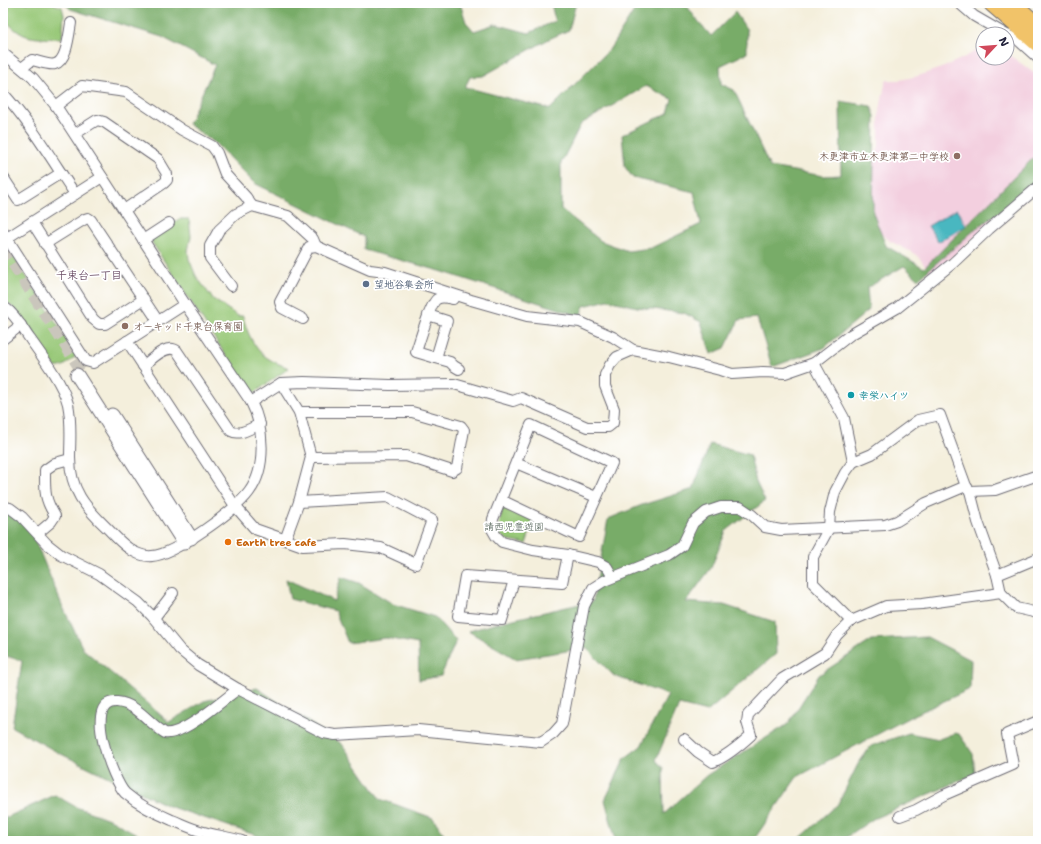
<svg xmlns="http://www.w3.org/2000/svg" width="1041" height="844" viewBox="0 0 1041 844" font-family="'Shantell Sans','Klee One',sans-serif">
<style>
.built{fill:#f3cfdf}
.green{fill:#96c776;stroke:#5c7458}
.forest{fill:#78ac67;stroke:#4d6751;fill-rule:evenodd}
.water{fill:#48b7c0;stroke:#356c7e}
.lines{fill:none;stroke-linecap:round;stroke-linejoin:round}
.tertiary-tunnel{stroke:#cac6bc;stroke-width:13;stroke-dasharray:13 6;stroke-linecap:butt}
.minor-casing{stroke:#6c6a73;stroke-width:12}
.tertiary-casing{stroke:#6c6a73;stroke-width:15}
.trunk-casing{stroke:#6c6a73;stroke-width:19}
.minor{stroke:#fff;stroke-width:10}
.tertiary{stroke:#fff;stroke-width:13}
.trunk{stroke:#f1c369;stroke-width:17}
.education-dot{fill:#8d6e63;stroke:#fff;stroke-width:1.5}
.service-dot{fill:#5c6f8a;stroke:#fff;stroke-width:1.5}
.culture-dot{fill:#0f9aa8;stroke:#fff;stroke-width:1.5}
.food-dot{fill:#e8710a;stroke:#fff;stroke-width:1.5}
.labels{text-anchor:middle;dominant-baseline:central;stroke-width:3.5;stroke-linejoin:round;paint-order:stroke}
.education-label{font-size:10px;font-weight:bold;fill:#785e54;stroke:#fff;text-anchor:end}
.service-label{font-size:10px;font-weight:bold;fill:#4e5e75;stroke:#fff;text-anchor:start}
.culture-label{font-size:10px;font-weight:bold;fill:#0d838f;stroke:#fff;text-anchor:start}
.park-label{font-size:10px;fill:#4b5c50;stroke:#fff}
.food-label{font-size:10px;font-weight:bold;fill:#c56008;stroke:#fff;text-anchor:start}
.neighbourhood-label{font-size:11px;font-weight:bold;fill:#6d4f68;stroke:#fff}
</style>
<rect width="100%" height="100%" fill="#fff"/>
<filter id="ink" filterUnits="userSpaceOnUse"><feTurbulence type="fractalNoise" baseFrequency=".025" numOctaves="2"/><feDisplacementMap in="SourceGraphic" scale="8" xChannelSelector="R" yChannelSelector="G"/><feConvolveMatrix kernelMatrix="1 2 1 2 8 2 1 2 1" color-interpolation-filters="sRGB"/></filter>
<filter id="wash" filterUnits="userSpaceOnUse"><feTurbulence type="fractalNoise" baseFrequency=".012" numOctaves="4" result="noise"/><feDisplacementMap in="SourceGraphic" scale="16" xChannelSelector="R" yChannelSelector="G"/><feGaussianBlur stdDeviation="0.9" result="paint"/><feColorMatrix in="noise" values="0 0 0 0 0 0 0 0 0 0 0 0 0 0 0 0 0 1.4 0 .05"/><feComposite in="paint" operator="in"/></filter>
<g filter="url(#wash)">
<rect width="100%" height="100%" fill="#f4efdc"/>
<polygon class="built" points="983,46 983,58 1007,58 1007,53 1038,76 1038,178 1022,191 999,215 961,249 931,274 917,255 890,241 874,227 871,167 879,146 879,115 884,89 886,80 900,80 918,76 944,67 969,55"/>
<g class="green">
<path d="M9,3h42l11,4 2,8 -2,23c-10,1 -29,1 -38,-3 -7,-3 -13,-9 -18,-14z"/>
<path d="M179,219h10l2,17 -3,15 1,8 7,17 17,23 25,17h5c3,14 11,33 23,41 7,5 15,8 23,11l-35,25h-2l-7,-8 -94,-144 1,-4z"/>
<path d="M3,240l73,113 -1,4c-5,4 -12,12 -20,10l-37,-55 -15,-13z"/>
<polygon points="503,505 531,518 533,523 526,544 509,541 501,536 499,526"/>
</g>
<g class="forest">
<path d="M64,3h396l6,19 8,9 21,-7 34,9 26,-12 -4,-18h25l-7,27 -20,9 -66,37 -13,1 -5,10 85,22 59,-59 30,-47h46l9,13 17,20 24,-24 12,18v23l-27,13 1,18 13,6 36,77 54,9 17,-1 -1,-74 31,5 4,10 -2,97 13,33 38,22 114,-115v33l-60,41 -60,52 -14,-13 -37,22 2,22 -45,38 -52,19 -15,-49 -18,2 -14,28 -14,6 -10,-32 -17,-9 -47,-6 -29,-7 -24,6 -4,10 -140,-45 -76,-21v-13l-110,-54 -39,-40 -27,-19 27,-59 -53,-28 -92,-28zM646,86l26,13 -4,14 -46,22 3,32 8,11 61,14 7,32 -50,24 -23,3 -27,-10 -40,-32v-46l20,-39z"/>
<polygon points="710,444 750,455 756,482 765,501 726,531 711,568 686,602 724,605 775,622 776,654 707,712 679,705 656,760 663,768 664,814 707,775 788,724 819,675 872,640 927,637 971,660 970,689 910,717 797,777 755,838 752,841 616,841 605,800 625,758 641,746 668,695 614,676 586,648 516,659 468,631 505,621 593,601 608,519 642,505 693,489"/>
<polygon points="3,505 29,526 62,605 83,649 169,722 204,701 257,688 342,744 380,799 433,818 449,841 273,841 168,806 57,752 12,727 22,661 3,655"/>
<polygon points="341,577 359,583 393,604 435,617 456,641 441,676 419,680 418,644 386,638 348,643 335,611 290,599 286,579 334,601"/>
<polygon points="909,733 939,739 955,733 959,734 973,754 975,774 873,819 842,840 797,841 838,804 858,764 871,746"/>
<polygon points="55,795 76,807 112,820 149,841 3,841 3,819"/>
</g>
<polygon class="water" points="957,209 966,226 938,242 928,226"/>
</g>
<g filter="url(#ink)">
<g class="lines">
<polyline class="tertiary-tunnel" points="3,247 83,372"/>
<defs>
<g id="minor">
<polyline points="959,3 974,16 1005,34"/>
<polyline points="1007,35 1018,40 1038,58"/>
<path d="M3,53l30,25 23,28 129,198 66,98c13,25 16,66 -2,90 -13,18 -75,63 -97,64 -9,1 -19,-4 -25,-9 -7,-5 -14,-13 -20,-19 -22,-21 -37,-38 -37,-70 0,-19 2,-35 -2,-54 -5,-20 -26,-48 -38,-65 -6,-8 -11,-18 -18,-25 -2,-3 -6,-5 -9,-8"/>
<path d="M22,68l10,-8c6,1 17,6 23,4 12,-3 14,-30 16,-41"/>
<path d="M3,93c28,31 49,67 72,101"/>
<polyline points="56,106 82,86 126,92 182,130 212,146 217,153 225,174 246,197 252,206"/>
<polyline points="75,134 97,120 104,122 158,159 167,174 167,180 164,183 124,210"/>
<polyline points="3,177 18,200 61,173"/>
<polyline points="32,222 93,319 99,324 105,324 144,299"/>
<polyline points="3,232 86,361 93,363 185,304"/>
<polyline points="7,238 102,177"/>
<polyline points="143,240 169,223"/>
<polyline points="45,244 85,219 88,218 91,220 158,321"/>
<polyline points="231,286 210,258 210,246 219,230 236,214 252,206 288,216 313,239 316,246"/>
<path d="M428,315l19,6 -11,37 -20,-6c3,-9 15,-50 21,-53 5,-3 11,-1 16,0"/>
<polyline points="303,319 282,308 280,302 309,247 316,246 370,270 385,272 471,300 527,316 580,322 613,337 633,350 669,357 720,370 732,374 763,372 785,373 814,363 850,335 897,308 953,263 989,229 1038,187"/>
<polyline points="3,339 21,325"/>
<polyline points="127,341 235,506 255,529 303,546 345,544 381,548 416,564 432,520 388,497 299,502"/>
<polyline points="436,358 450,362 454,366 459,369"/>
<polyline points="814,363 844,418 853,462 872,454 918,420 940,415 966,486 970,491 978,522 997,575 1001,593 1016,608 1038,613"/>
<path d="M143,366c9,-7 24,-23 34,-15l54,80c9,5 20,-3 29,-7"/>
<polyline points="281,383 299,412 311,457 299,502 285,540"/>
<polyline points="251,402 281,383 304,382 390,385 454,384 513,401 521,398 587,427 608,427 613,423 614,409 605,386 605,375 610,365 617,357 633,350"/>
<polyline points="299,412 412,412 461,426 464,430 457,468 452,471 406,456 311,457"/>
<polyline points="516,463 596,497"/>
<polyline points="970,491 995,490 1038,475"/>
<polyline points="501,500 579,537 612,463 531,425 493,519 492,529 496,536 502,542 533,550 568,555 598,562 607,567 613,577"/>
<polyline points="3,506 10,508 22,517 47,544 61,555 99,574 138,602 152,616 180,650 198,665 238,689 324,733 335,735 418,730 541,742 553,734 562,724 584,606 593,588 604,581 669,555 682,546 693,523 706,512 721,507 740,507 752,515 765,527 781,530 885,525 897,521 926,503 966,486"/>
<path d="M38,533l13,-11 4,-6c-11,-18 -10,-25 -10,-46l10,-7 15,-4"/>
<polyline points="997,575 1038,558"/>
<polyline points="514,580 502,620 458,616 465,576 562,583 568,555"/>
<polyline points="154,618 173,593"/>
<polyline points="851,621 813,583 813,557 829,528 830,512 835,492 845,473 853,462"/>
<path d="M238,689c-15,11 -55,47 -73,44 -16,-9 -27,-29 -48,-31 -36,-3 -3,80 8,91 15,13 29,19 47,27 10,4 18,8 28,11 14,4 28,6 42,10"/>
<path d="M684,739l14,13 15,10c14,-6 26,-16 38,-27l-4,-13 1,-7 34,-36 43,-26 12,-18 14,-14 35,-15 36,-2 79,-11"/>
<polyline points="900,816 916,810 944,795 1013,765 1007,734 1038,721"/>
</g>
<g id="tertiary">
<polyline points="77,375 184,543"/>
<polyline points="112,415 191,538"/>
</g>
<g id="trunk">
<polyline points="992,3 1038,43"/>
<polyline points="1012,3 1038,27"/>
</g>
</defs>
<use href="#minor" class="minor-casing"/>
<use href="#tertiary" class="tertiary-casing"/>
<use href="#trunk" class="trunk-casing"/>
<use href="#minor" class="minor"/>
<use href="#tertiary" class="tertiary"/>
<use href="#trunk" class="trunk"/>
</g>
</g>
<g class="education-dot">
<circle cx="957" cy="156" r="4"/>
<circle cx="125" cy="326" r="4"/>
</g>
<circle class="service-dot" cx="366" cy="284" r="4"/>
<circle class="culture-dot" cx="851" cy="395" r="4"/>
<circle class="food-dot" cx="228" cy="542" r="4"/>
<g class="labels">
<g class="education-label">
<text x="949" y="156">木更津市立木更津第二中学校</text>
<text x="133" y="326" text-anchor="start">オーキッド千束台保育園</text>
</g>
<g class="service-label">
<text x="374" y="284">望地谷集会所</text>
</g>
<g class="culture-label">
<text x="859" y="395">幸栄ハイツ</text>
</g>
<g class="park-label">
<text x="514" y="526">請西児童遊園</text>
</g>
<g class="food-label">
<text x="236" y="542">Earth tree cafe</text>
</g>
<g class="neighbourhood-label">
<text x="89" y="275">千束台一丁目</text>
</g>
</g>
<rect width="1041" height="844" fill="none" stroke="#fff" stroke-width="16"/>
<g transform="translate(995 46) rotate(64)"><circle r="19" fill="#ffffff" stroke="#a7a7b1"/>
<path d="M0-3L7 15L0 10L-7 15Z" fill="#d1495b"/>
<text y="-6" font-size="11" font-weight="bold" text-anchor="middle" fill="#22223b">N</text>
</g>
</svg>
